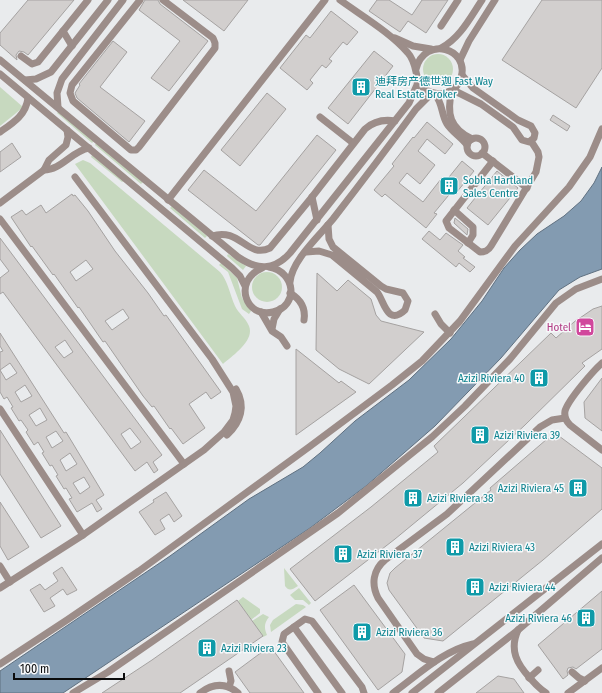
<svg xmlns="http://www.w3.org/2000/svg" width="602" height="693" viewBox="0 0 602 693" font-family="'Fira Sans Condensed','Noto Sans SC',sans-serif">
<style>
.green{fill:#c7d9bf}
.water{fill:#839bb1;stroke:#5f7080}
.building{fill:#d2cfce;stroke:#a5a2a1;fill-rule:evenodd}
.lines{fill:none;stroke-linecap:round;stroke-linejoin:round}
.minor{stroke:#9c8d89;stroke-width:7}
.labels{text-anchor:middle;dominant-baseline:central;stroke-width:3;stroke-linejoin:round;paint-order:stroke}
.culture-label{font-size:11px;fill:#0d838f;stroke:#f6f8fa;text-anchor:start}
.hotel-label{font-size:11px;fill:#b23c85;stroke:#f6f8fa;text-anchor:end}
</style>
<rect width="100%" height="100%" fill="#e9ebed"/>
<g class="green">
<circle cx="438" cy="69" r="15"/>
<polygon points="0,87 23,107 15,114 0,126"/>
<polygon points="59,111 94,141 92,143 57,113"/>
<polygon points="96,143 143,182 141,184 95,145"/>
<polygon points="92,155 124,181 122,182 91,157"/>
<path d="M83,160l7,3 130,109c8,9 10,23 15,34 3,7 11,12 14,20 6,15 -17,30 -26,38l-148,-200z"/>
<polygon points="172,206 207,236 205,238 170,208"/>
<polygon points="228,254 246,266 243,270 227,256"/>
<polygon points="221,263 237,278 242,298 251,311 249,314 242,309 228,272 219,265"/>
<circle cx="267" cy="287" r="15"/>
<path d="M284,568l14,18c-5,3 -9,6 -13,0z"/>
<polygon points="299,588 311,603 309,605 303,600 295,600 290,595"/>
<polygon points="243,597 260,609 260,613 251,620 238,601"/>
<polygon points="296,604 303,605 306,607 271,632 270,625 273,620"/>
<path d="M263,614l6,3c-5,6 -5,11 -2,18l-4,2 -11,-16z"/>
</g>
<polygon class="water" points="602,167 602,269 580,277 559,290 501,358 435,426 366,486 310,528 63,693 0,693 0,671 170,556 249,499 303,467 320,453 355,421 409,380 451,339 482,301 504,268 520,250 537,234 564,216 581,201 594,183"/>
<g class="building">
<polygon points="28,0 74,0 28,55 24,52 19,51 16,55 17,60 0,45 0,33"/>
<polygon points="145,0 158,0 160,4 208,41 169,91 151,78 180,41 139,10"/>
<polygon points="183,0 248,0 224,31"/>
<polygon points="377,0 389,0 412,15 422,0 448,0 426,33 408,21 400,32 391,26 369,11"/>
<polygon points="542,0 602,0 602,68 576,108 502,60"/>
<polygon points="331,11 358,32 347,45 343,42 329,59 332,61 326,68 322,65 310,80 313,83 307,90 280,68 306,35 310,38"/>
<polygon points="113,41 127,52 100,87 145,121 129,142 77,98 75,93 80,85 79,84"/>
<polygon points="374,51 393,66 348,124 328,108"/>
<polygon points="267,93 286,109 240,166 221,150"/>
<polygon points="553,115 570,126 567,131 550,120"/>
<polygon points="427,122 453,144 445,154 427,139 418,151 435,165 420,184 407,173 399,183 423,202 441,179 445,182 462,161 474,171 456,193 453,190 434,213 437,214 426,228 385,194 382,197 374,190 394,166 392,164 413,137 414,138"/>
<polygon points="317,135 336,150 260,245 258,245 188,190 204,170 256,211"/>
<polygon points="12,143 21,157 0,172 0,152"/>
<polygon points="497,171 518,188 488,225 467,208"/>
<path d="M72,194l1,2 2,-1 13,16 27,40 33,42 16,23 2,-1 55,77 -10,7 -5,-7 -17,12 16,24 -22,16 -12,-16 -1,1 -16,-23 -2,1 -9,-11 -38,-55 -2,1 -24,-35 -1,1 -24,-34 -1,1 -21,-29 -1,1 -20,-30 11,-7 4,5 15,-10 5,8zM86,260l7,9 -17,12 -6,-9zM123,309l6,9 -17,12 -7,-9z"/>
<polygon points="455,218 468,229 467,235 454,223"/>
<polygon points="429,231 440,240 446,233 463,245 458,251 465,257 463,258 475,267 470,272 459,263 456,267 422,239"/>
<path d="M0,238l162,217 -9,7 5,8 -4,3 -7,-11 -12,9 -132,-179 -3,2v-16l9,-7 -9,-12zM65,340l8,12 -9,6 -9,-11zM130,428l11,14 -10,7 -10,-15z"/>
<polygon points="317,273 337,291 348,280 371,299 376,315 381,321 424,332 369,384 339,369 316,350"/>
<polygon points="602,306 602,349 582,363 585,366 525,425 463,483 395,539 315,601 290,569 371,507 438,452 434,446 551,333 556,338 574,322 593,309"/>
<path d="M0,333l64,100 2,-1 38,63 -8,5 6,9 -5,3 -5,-9 -15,9 -8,-13 3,-1 -6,-10 -2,1 -8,-13 2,-1 -6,-10 -2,1 -8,-13 2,-1 -6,-10 -4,3 -8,-13 2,-2 -7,-10 -2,1 -8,-13 2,-1 -6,-10 -3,2 -4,-7v-22l6,10 11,-7 -7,-10 -10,7v-18l3,-1 -3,-5zM25,385l7,11 -11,6 -6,-10zM40,408l7,12 -11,6 -7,-11zM56,431l7,10 -11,7 -6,-11zM70,453l7,11 -11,7 -6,-11zM84,477l6,10 -10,7 -7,-11z"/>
<polygon points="296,349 339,383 341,381 356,392 296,435"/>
<polygon points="602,378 602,431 585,418 584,402"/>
<polygon points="0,430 61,526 41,538 0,474"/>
<polygon points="559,436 602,468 602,509 543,560 443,641 424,638 389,590 387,583 390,573 395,568 491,490 490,488 547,439"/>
<polygon points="166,492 182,516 174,522 169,514 160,520 165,529 155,535 139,512 154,502 153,500"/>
<polygon points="0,502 29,547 8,560 0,546"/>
<polygon points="62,567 77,590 67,595 63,589 50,598 55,606 44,612 30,590 40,584 45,590 58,581 53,573"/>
<polygon points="354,585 405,654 402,672 378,690 320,610"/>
<polygon points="602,591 602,649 576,669 573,667 568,668 567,671 568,675 563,679 538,645"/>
<polygon points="237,600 263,636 180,693 102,693 152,660"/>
<polygon points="270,646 276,654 304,693 250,693 235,672"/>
<polygon points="498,676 514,679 524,693 476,693"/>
</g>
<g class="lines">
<g class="minor">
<polyline points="140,0 72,85 70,93 73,101 131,150 136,150 139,147 215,48 215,43 213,38 163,0"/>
<path d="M340,0c22,16 51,33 68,53 11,12 5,29 18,37 13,8 31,2 35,-12 9,-30 -36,-43 -45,-9"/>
<polyline points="441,26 458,0"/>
<polyline points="63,31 72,46"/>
<polyline points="395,38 413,46 431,49"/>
<path d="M441,48c19,-10 29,-30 41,-48"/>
<polyline points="21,56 32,64 38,62 88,0"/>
<path d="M0,60l238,197c19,13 36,14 52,-4l119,-150 8,-18 1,-7"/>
<polyline points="460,60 469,41 495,0"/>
<polyline points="0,74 232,268 240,276 245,286"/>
<polyline points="25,80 36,79 51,72 108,0"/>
<path d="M452,90c-6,24 -2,38 20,49"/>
<polyline points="453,90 481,104 513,127 522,140 529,142 534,138 535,133 531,126 518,120 473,88 462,75"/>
<path d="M435,94c8,10 6,20 12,30 5,8 14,13 20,21"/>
<polyline points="58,107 57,93 62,79 123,0"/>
<polyline points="320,117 353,143"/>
<path d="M0,132c13,-9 26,-17 28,-34"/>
<circle cx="476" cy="147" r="9"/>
<polyline points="482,153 527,188"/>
<path d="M493,161l-47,60 3,7 31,24c5,0 8,-1 11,-6l45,-74 3,-15 -1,-5 -7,-11"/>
<path d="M44,170c17,0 28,-19 45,-22"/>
<polyline points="312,197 317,220"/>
<polyline points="168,200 325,0"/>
<polyline points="0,203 44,170 49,160 66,145 68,137 67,130"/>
<polyline points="454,210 473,227 473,235 468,243"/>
<polyline points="0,219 184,464"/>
<path d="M212,236c28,-9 35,23 58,12l42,-51 53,-68c9,-8 18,-10 30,-8"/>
<path d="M306,252l13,-1 13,4 45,37c7,8 10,35 28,18l3,-9 -5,-8 -17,-4 -5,-3 -48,-39 -4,-8 -1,-14"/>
<path d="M262,268c-30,13 -16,51 11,44 26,-6 23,-40 -4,-45"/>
<path d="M290,282c2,-22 29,-46 43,-63 28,-36 56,-73 83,-110l16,-16"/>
<path d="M290,293c10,6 16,15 14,27"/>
<polyline points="261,312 272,331 281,337 287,346"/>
<polyline points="435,314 441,324 450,333"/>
<polyline points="272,329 274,319 280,309"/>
<path d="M602,363c-9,8 -34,37 -37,48 -1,6 1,10 5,14l32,25"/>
<polyline points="0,409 83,535"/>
<path d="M227,435c14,-13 19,-29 9,-46"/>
<polyline points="0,566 10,582"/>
<polyline points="0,588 83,535 204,450 224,432 233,420 235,413 236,406 233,392 212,359 75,177"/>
<polyline points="294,627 342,693"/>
<path d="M518,630c-9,20 -1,34 12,48 5,6 10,11 16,15"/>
<path d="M434,662l-10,-3 -7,-5 -39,-56c-7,-14 -5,-28 7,-38l62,-46 93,-87 12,-7 13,-2"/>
<polyline points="0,664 67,620 139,571 309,447 392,385 422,361 460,321 515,246 569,187 590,157 602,129"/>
<polyline points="572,672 579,678 585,681"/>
<polyline points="529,678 538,670"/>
<polyline points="229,687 231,681 229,671"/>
<polyline points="73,693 108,672 338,513 432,437 465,406 510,359 556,303 576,289 602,279"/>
<path d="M200,693c12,-9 25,-11 38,0"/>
<polyline points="318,693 282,642 284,634 305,619 312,621 362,687 364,693"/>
<path d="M393,693c25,-18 49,-42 80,-49"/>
<polyline points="412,693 602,544"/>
<polyline points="438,693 518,630 602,558"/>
<polyline points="568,693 602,668"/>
</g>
</g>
<defs>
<symbol id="building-square" viewBox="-11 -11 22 22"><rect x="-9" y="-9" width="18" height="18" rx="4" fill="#0f9aa8" stroke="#f6f8fa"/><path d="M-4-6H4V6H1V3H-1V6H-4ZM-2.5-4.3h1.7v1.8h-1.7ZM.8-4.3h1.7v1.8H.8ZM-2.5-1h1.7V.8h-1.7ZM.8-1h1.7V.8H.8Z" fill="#fff"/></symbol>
<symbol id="hotel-square" viewBox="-11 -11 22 22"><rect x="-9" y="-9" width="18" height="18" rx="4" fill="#d1479c" stroke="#f6f8fa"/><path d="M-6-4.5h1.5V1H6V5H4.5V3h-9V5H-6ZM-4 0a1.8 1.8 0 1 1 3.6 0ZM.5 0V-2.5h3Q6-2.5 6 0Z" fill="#fff"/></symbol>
</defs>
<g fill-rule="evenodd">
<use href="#building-square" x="350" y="76" width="22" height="22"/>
<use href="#building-square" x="438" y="175" width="22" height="22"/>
<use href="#hotel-square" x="574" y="316" width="22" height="22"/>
<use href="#building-square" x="528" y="367" width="22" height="22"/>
<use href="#building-square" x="469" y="424" width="22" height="22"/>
<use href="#building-square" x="567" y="477" width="22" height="22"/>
<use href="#building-square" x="402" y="487" width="22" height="22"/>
<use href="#building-square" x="444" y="536" width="22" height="22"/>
<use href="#building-square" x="332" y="543" width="22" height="22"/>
<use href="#building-square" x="464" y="576" width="22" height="22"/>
<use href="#building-square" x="575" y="607" width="22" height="22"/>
<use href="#building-square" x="351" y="621" width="22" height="22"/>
<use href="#building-square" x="196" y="637" width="22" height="22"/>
</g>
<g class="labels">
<g class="culture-label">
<text x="375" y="81">迪拜房产德世迦 Fast Way<tspan x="375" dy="13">Real Estate Broker</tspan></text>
<text x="463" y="180">Sobha Hartland<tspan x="463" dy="13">Sales Centre</tspan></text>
<text x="525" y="378" text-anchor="end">Azizi Riviera 40</text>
<text x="494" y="435">Azizi Riviera 39</text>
<text x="564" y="488" text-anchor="end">Azizi Riviera 45</text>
<text x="427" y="498">Azizi Riviera 38</text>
<text x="469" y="547">Azizi Riviera 43</text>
<text x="357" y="554">Azizi Riviera 37</text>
<text x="489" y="587">Azizi Riviera 44</text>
<text x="572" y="618" text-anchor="end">Azizi Riviera 46</text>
<text x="376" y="632">Azizi Riviera 36</text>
<text x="221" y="648">Azizi Riviera 23</text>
</g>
<g class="hotel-label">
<text x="571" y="327">Hotel</text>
</g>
</g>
<path d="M14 673v6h110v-6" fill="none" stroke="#0b0c0d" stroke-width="2"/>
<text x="20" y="673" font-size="12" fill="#0b0c0d" stroke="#f6f8fa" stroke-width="3" paint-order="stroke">100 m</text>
</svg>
